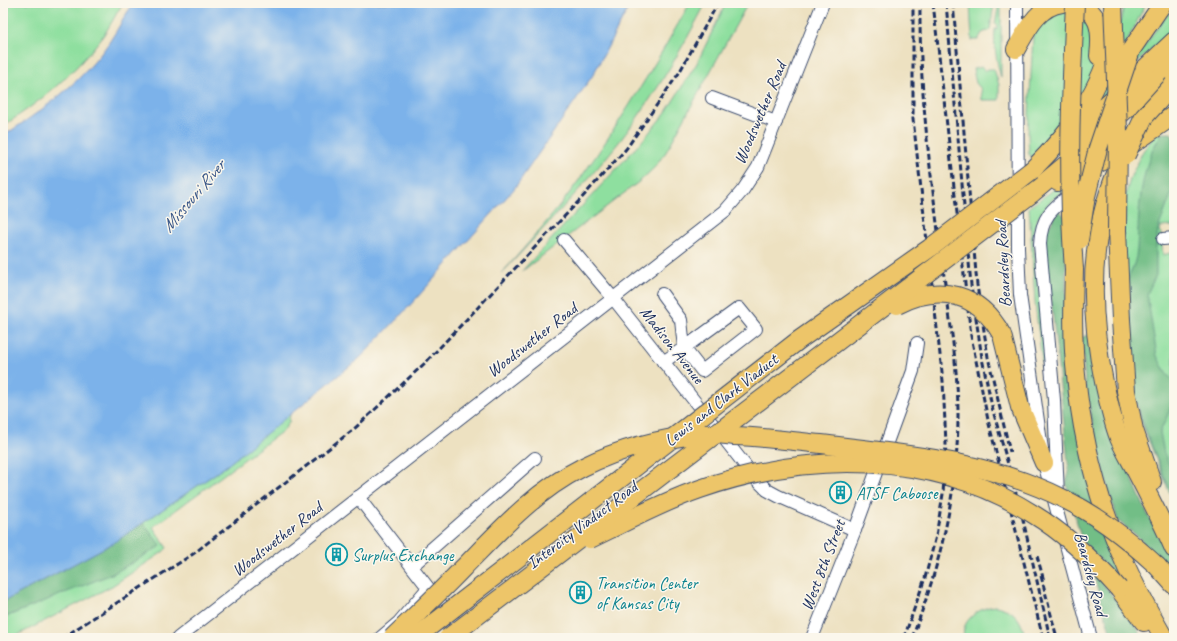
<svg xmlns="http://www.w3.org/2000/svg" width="1177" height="641" viewBox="0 0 1177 641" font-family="Caveat,sans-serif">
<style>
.green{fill:#8edf9f;stroke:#54877e}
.forest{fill:#72be86;stroke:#467672}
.water{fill:#7bb2ea;stroke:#4b70a4}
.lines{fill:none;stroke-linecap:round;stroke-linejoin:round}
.minor-casing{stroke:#3a4a6d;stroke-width:14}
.highway-casing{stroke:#3a4a6d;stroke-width:20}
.minor{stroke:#fff;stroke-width:12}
.highway{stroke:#edc569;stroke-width:18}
.rail{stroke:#1b2f5e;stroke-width:3;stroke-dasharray:6 3;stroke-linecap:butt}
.highway-bridge-casing{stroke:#3a4a6d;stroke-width:20;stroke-linecap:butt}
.highway-bridge{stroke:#edc569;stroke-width:18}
.labels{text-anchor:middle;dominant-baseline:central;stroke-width:3;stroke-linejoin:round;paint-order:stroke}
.street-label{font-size:17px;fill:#1b2f5e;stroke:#fbf7ec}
.culture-label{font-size:17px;fill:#0d838f;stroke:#fbf7ec;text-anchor:start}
.water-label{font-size:18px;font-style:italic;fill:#385688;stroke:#fbf7ec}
</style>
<rect width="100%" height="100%" fill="#fbf7ec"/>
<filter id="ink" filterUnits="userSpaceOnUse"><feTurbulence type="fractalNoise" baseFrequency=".025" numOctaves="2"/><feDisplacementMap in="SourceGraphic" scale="8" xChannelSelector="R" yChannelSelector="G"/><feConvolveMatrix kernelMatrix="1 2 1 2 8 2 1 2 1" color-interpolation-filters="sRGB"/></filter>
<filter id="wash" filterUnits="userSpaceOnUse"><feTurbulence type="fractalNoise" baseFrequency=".012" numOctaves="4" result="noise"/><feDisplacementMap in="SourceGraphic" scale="16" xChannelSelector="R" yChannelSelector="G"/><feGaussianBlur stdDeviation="0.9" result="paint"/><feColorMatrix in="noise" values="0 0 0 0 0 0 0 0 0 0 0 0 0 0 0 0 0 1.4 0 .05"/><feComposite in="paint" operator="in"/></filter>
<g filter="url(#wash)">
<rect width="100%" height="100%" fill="#ede1c1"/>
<g class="green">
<path d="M3,3h120c-8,12 -14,26 -23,37 -27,35 -60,62 -97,86z"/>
<path d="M690,3h16c-29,55 -60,108 -100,155 -33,40 -69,77 -104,115 20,-23 41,-46 60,-70 48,-63 89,-131 128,-200z"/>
<polygon points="726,3 748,3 666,152 654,168 640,181 521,272 643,140 666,112 697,63"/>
<polygon points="970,3 994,3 990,30 982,33 978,40 972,40"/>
<path d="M999,3h2v75c-4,-16 -8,-33 -6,-49h2v-5h-2z"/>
<polygon points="1125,3 1146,3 1123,50 1103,99 1086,112 1115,41"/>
<path d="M1174,7v21l-41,38c11,-22 26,-41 41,-59z"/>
<path d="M1057,9c29,5 33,5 36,35 1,5 2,12 2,18 1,38 -40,71 -64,96v-3h-2l-1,-21 5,-99 2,-10z"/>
<polygon points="982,67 985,71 988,69 994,69 999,85 999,100 982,100 981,89 976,83 973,69"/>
<polygon points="1158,131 1174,151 1174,226 1160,227 1163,255 1174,252 1174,504 1140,419 1120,269 1126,193 1131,176 1143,151"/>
<path d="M1089,173c-24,17 -54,32 -56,64l14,133 4,69 -16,-137 -6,-95 27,-19z"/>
<polygon points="290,414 289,422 284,430 153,527 167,548 163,552 112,586 12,638 3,638 3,618 56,596 160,546 143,523 225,467"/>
<path d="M996,606c20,5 24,12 30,32h-62c-4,-18 16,-31 32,-32z"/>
</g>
<g class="forest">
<path d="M1162,133h9l3,5v49l-16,42 -2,18v28l-9,19 10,62 9,17 8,9v19l-14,31 4,21 10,22v24c-27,-62 -57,-132 -52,-200 2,-17 14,-32 15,-49 2,-39 2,-83 25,-117z"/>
<polygon points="1059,210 1066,218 1066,325 1126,580 1121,582 1082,541 1066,483 1069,472 1045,239 1047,229"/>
<polygon points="1089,335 1126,465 1147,513 1174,566 1168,569 1135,534 1118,521 1108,489 1092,422 1085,385 1082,337"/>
<polygon points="143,523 161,546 114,573 3,618 3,602 115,542"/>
<polygon points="1092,570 1134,623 1143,638 1112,638"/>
</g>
<path class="water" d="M133,3h498l-38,72 -79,114 -100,112 -53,56 -136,110 -110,75 -112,60v-466c35,-23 70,-47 97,-81 13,-16 22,-35 33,-52z"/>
</g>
<g filter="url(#ink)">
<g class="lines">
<defs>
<g id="minor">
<polyline points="1017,3 1018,248 1020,295 1044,463 1091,638"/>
<polyline points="712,98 776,122"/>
<polyline points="1163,239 1174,238"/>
<polyline points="564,240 613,298 756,479 767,490 778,496 855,530"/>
<polyline points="662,294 681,320 684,348 739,308 756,329 702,371 684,348 663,362"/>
<path d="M1058,496l-4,-96 -14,-156c1,-29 14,-37 35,-53"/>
<polyline points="358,497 464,634"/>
<polyline points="412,566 535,458"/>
<polyline points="178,638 725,211 743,190 758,167 823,3"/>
<polyline points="380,638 399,622 428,588"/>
<polyline points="812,638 855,530 913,371 917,343"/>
</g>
<g id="highway">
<path d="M1071,3c30,5 31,29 28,53"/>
<path d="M1016,49c11,-19 22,-43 46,-46"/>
<polyline points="1131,50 1163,3"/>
<polyline points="1073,136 1174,41"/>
<path d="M1032,170c38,-38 71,-81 81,-135"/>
<path d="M1117,171c-29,68 -28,140 -13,211 4,18 8,38 15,56 5,12 12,23 18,35 13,25 26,50 37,76"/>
<polyline points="1058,182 1118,154 1174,115"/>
<polyline points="1031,194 1074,158 1174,64"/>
<path d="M1074,269c-1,36 -2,71 2,106 6,67 24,132 51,193 11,24 24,47 37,70"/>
<polyline points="1121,320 1126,391 1134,430 1152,482"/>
<polyline points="1002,335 1020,407 1044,463"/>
<polyline points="1157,566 1174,585"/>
<polyline points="1119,589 1144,622"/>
</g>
</defs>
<use href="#minor" class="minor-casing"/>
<use href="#highway" class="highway-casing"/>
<use href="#minor" class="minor"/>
<use href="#highway" class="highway"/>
<g class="rail">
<polyline points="933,3 971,336 988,420 1043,638"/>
<polyline points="946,3 971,285 982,358 992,407 1021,511 1050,638"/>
<polyline points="953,3 977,285 988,357 1010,452"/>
<polyline points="1037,556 1044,581"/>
<polyline points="1041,576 1057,638"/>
<polyline points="62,638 193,554 354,429 425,363 579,201 626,149 679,73 718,3"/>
<polyline points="904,638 925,578 936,536 943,494 946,444 943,381 913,119 913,3"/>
<path d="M912,638c28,-72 46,-146 46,-223 0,-47 -8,-93 -14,-139 -12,-90 -25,-182 -24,-273"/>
</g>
<defs>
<g id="highway-bridge">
<polyline points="1113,3 1118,131 1117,230 1121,320"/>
<polyline points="1126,155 1144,117 1173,85"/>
<polyline points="1079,240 1086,196 1098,148 1131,50"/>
<path d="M1074,269c-7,-89 -3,-177 1,-266"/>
<path d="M897,305c43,-22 82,-12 105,30"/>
<path d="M590,539c36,-17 72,-37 110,-50 109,-38 234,-38 333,25 33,20 61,47 86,75"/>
<path d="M392,638c24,-23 48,-46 71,-70 37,-38 72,-77 120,-101 38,-19 79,-29 121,-33 10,-1 20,1 30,2 29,1 58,5 87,8 84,10 164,16 241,54 36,17 66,41 95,68"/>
<polyline points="415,638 799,340 930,248 1032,170"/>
<polyline points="448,638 1031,194"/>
</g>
</defs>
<use href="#highway-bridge" class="highway-bridge-casing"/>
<use href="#highway-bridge" class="highway-bridge"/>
</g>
</g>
<defs>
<symbol id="building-ring" viewBox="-11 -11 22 22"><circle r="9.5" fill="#fbf7ec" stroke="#0f9aa8" stroke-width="1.5"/><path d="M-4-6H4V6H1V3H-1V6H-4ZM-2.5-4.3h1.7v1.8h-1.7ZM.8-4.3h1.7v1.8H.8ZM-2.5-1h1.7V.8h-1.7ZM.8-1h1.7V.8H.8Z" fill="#0f9aa8"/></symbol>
</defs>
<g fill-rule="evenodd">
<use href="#building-ring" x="828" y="480" width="25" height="25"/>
<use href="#building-ring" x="324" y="542" width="25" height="25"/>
<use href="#building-ring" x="568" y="580" width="25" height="25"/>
</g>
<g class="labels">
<g class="street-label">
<text transform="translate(760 113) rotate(-67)">Woodswether Road</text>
<text transform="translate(1003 264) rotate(-93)">Beardsley Road</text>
<text transform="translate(532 340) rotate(-38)">Woodswether Road</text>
<text transform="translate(672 345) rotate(52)">Madison Avenue</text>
<text transform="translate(721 400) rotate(-38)">Lewis and Clark Viaduct</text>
<text transform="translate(582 525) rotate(-37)">Intercity Viaduct Road</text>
<text transform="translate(277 539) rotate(-38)">Woodswether Road</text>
<text transform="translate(823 565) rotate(-69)">West 8th Street</text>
<text transform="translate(1091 574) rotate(75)">Beardsley Road</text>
</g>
<g class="culture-label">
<text x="856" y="493">ATSF Caboose</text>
<text x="352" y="555">Surplus Exchange</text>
<text x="596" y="583">Transition Center<tspan x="596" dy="20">of Kansas City</tspan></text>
</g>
<g class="water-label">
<text transform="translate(193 196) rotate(-50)">Missouri River</text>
</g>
</g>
<rect width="1177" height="641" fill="none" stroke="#fbf7ec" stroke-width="16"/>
</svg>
